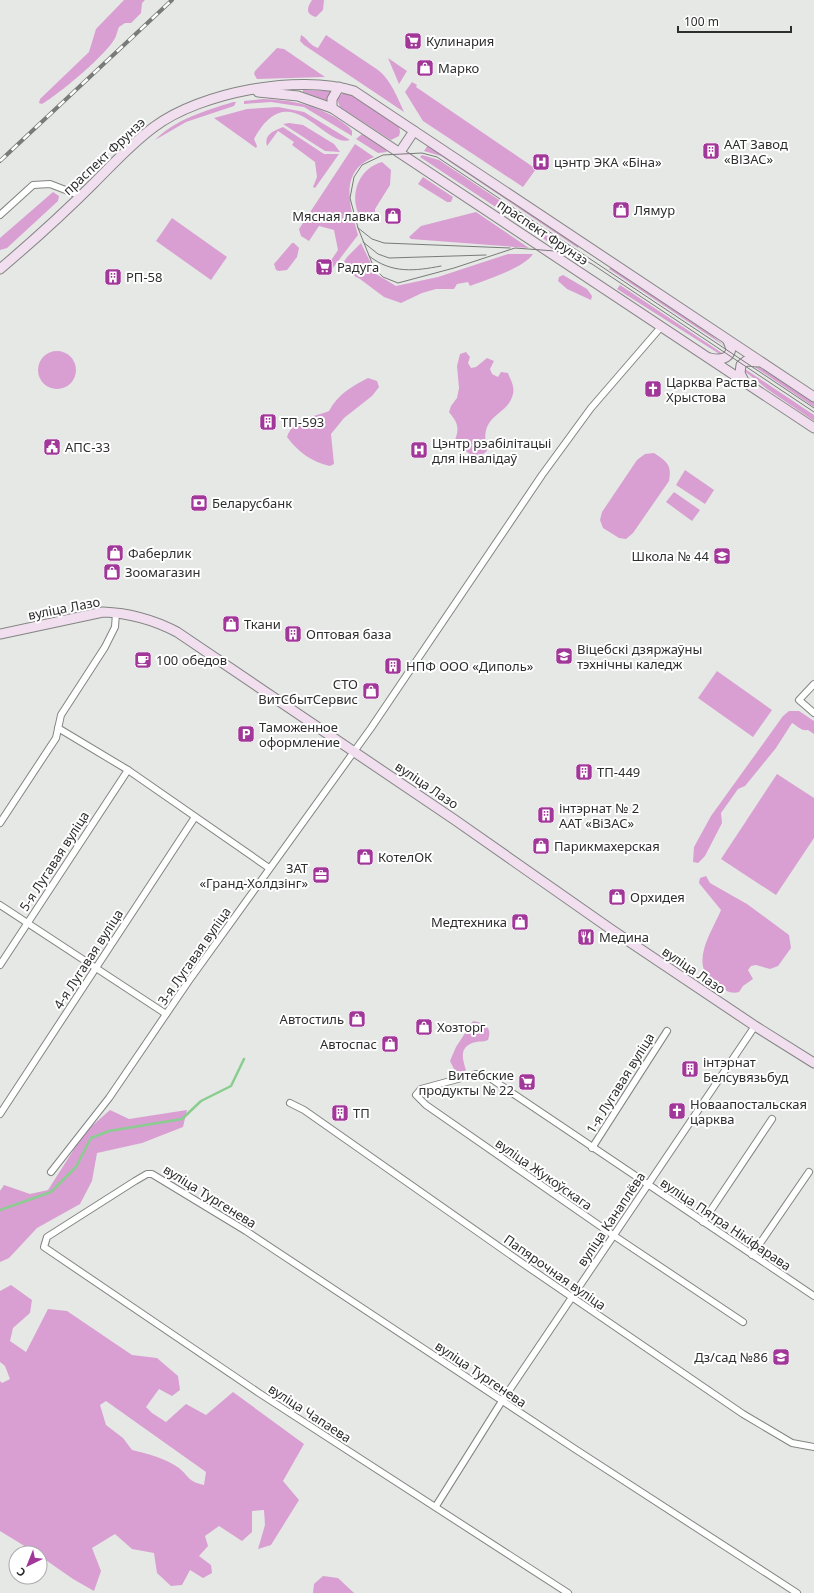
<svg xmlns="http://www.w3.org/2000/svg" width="814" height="1593" viewBox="0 0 814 1593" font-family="'Noto Sans',sans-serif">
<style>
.green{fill:#d99fd2;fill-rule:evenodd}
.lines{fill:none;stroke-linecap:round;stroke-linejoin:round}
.stream{stroke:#8acd90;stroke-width:2.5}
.street-casing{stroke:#828582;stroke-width:8}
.secondary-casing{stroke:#828582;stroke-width:11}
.street{stroke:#fff;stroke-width:6}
.secondary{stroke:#f1deef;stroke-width:9}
.tram{stroke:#797b79;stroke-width:1}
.rail-casing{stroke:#797b79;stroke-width:4}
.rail{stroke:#fff;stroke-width:2.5;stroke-dasharray:8;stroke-linecap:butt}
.labels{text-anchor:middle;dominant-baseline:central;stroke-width:4;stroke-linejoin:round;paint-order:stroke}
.poi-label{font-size:13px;fill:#2d2e2d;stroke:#fff;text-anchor:start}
.street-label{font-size:13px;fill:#2d2e2d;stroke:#fff}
</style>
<rect width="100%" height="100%" fill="#e5e8e5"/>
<g class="green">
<path d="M124,0h21l-3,3 -1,10 -10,10h-6l-6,4c-1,2 -2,6 -3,9 -6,16 -58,59 -74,68l-3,-1 1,-4 49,-47 7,-23z"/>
<path d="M312,0h12l-1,10 -7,7c-11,-3 -9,-9 -4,-17z"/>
<path d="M301,35c7,4 8,10 17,13l8,-13 52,35c13,10 19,27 26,42l-100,-67 -4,-4z"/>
<polygon points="277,48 284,49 325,77 257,79 254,74 255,71"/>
<polygon points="388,58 407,71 399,84"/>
<polygon points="412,82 417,85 416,87 536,169 523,187 423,121 405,92"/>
<polygon points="303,90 332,91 328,101 303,92"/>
<polygon points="344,92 349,92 399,126 400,132 399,136 391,140 386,137 340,107 337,99"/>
<path d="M262,99c28,1 52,5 76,20 5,4 11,7 14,12v5l-48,-29 -33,-5 -27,2v-3z"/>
<path d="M233,102h3l-2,4 -48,16 -31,18c21,-21 50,-29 78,-38z"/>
<path d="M278,107l26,5 46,28c-26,9 -60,-67 -96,-1l3,7 -1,2 -42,-30 33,-9z"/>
<polygon points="289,123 303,125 334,144 340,152 325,151 283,124"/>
<path d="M283,127l41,27h15l-24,34 -2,-1 4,-10 -2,-15 -23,-17 2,-3 -16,-11 -11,15c-3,-12 7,-15 16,-19z"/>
<polygon points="362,134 384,148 387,152 378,153 356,139"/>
<path d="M355,144l19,13c-36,15 -24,49 -16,78l-26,34 -4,-4 10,-15 -4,-20 -15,-4 -10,15 -8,-5 -2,-7z"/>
<polygon points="428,145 579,245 578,248 441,156 424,151"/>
<polygon points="422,155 439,160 573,249 556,247 420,157"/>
<path d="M382,162l9,8 -1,15 -15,24v11l-9,1c-5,-2 -7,-5 -9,-11 -6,-21 4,-42 25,-48z"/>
<polygon points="423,177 453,197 451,202 447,202 418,184"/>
<polygon points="53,192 59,196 58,201 7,248 0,250 0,238"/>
<polygon points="476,212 529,248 411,239 409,237 421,226"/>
<polygon points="172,218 227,257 211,280 156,241"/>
<polygon points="292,243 294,243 299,248 297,257 287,270 279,271 276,270 274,264"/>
<path d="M361,243l15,31 20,12 42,-9 70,-23h25c-9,14 -47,26 -63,32l-2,-4 -11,2 -3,5h-18l-14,4 -21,10 -17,-6 -24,-18 -21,-11 9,-12z"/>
<polygon points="611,267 710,334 726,347 609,269"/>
<polygon points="563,275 587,289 592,296 591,300 567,289 558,281 559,277"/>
<polygon points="620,285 722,353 721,355 617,289"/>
<circle cx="57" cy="370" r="19"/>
<path d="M466,352l4,5 -2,6 3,5 5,-1 11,-9 7,3 -4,8 2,5 6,3 3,-5 7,1c2,6 7,13 5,21 -6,24 -35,18 -26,57l-10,8 -20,-14 -2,-5c5,-13 2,-18 -6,-28l2,-6 6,-8 2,-10 -2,-22 3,-12z"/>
<polygon points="749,363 753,363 814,402 814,407"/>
<polygon points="742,367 814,415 814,421 767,389 742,369"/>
<path d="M368,378l9,3 2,6 -7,9 -28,22 -13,16 3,30 -4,2c-18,-4 -32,-14 -43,-29 7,-20 25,-19 42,-26 9,-17 22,-24 39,-33z"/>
<path d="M654,453c13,9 18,11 15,28l-36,52 -7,6 -7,-1 -16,-10 -3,-8 2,-8 35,-52 8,-6z"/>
<polygon points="685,470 714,490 705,504 676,485"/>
<polygon points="674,492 700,510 692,521 666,502"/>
<polygon points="717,671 772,710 753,737 698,698"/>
<path d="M789,711h10l15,10v13l-6,-4c-8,1 -10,-4 -16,-7l-16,25 -31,38 -7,3 -17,24 1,10 -17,33 -7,7 -5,-1 1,-15 17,-31 72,-100z"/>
<polygon points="777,774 814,798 814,838 776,895 721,859"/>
<path d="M706,876l4,7 37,21 42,31 2,13 -13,18 -8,3 -14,-4 -5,1 -3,4 5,9 -10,7 -4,6c-9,3 -15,-3 -22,-7 -30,-19 -6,-51 4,-75l-22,-27 1,-5z"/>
<path d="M473,1021c11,2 20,6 15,19 -4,2 -7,1 -12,2 -17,4 -14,15 -10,28l-4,3h-6l-6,-12 6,-14z"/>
<polygon points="110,1110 129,1119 187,1110 183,1127 142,1143 97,1153 92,1181 80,1204 37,1228 9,1258 0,1262 0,1191 4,1185 30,1194 48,1190 85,1132"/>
<path d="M11,1285l21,15 -2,13 -17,15 -3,13 16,11 22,-43 19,2 65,44 25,3 21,18 2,14 -8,6 -13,-7 -13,18 6,6 14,9 20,-18 20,11 27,-23 71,52 -21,37 16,19 -28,45 -13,4 7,-24 -1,-15 -12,1v21l-10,9 -23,-15 -14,10 3,10 -9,10 12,9 1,8 -9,5 -13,-8 -8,15 -11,1 -14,-13 -3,-20 -22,-4 -17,-15 -23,14 9,23 -7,20 -21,-12 -33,-23v-3h-4l-36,-22v-150l2,2 8,-4 -5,-13 -5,-4v-71zM106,1401l100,71 -2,13c-17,-4 -14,-8 -25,-17 -14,-10 -31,-14 -47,-18l-9,-12 -17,-13 -6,-20z"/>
<polygon points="323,1576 338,1578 354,1593 313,1593 314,1584"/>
</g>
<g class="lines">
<polyline class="stream" points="0,1210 51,1192 76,1167 91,1138 109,1131 182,1119 201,1101 231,1086 244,1059"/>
<defs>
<g id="street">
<polyline points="0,215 33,185 50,184 81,196"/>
<polyline points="814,684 799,700 814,713"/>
<polyline points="58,728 128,770 269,868"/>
<polyline points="0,823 56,738 61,715 105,647 115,627 116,613"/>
<polyline points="0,905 166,1014"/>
<polyline points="0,965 128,770"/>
<polyline points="290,1103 304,1110 525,1265 743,1414 792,1443 814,1447"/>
<polyline points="0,1114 195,817"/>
<polyline points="592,1148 667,1031"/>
<polyline points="51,1172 109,1098 188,982 371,728 542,475 591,408 661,327"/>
<polyline points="703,1222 772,1119"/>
<polyline points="752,1255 809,1172"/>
<polyline points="743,1322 613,1235 426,1105 416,1095 421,1089 476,1074 487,1076 814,1296"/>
<polyline points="436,1506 502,1401 755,1026"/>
<polyline points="568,1593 259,1393 44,1247 47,1237 135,1181 147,1174 152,1174 246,1231 575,1449 797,1593"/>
</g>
<g id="secondary">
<polyline points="258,92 298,96 332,108 814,428"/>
<polyline points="332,108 332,99 339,87"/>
<polyline points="400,152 414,131"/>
<path d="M0,269c32,-27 64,-56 94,-86 19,-19 38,-40 60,-56 47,-35 144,-53 200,-36l460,306"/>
<path d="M710,358c9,2 19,2 21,-9l-3,-8"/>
<polyline points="745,383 740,373 741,365 746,361 758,362"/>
<path d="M0,634l103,-22c26,1 51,8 74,20l278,188 157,110 143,96 59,37"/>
</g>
</defs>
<use href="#street" class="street-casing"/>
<use href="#secondary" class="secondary-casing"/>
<use href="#street" class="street"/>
<use href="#secondary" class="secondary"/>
<g class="tram">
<polyline points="358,228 372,239 384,243 510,248"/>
<polyline points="363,242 378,254 389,258 486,255"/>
<path d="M369,256c23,18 46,15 72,10"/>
<polyline points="814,408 437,157 422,153 383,155 362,165 354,177 350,198 358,228 374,268 383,277 398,283 454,268 515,248 568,252 592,264 814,412"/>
</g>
<defs>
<polyline id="rail" points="0,161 172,0"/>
</defs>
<use href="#rail" class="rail-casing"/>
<use href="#rail" class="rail"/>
</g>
<defs>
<symbol id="supermarket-square" viewBox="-11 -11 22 22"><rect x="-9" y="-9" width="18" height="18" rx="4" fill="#a13799" stroke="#fff"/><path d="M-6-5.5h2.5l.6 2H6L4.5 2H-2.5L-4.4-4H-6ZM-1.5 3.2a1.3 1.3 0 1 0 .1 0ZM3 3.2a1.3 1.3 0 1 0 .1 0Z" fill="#fff"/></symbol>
<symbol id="shop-square" viewBox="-11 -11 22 22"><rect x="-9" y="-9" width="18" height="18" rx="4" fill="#a13799" stroke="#fff"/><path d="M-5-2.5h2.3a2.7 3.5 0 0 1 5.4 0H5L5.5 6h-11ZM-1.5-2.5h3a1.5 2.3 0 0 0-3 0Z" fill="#fff"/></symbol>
<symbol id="building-square" viewBox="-11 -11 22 22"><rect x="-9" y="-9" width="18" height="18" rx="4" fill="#a13799" stroke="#fff"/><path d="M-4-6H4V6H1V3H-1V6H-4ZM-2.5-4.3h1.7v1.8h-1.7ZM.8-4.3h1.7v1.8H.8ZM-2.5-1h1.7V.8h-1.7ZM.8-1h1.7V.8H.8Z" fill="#fff"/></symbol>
<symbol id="hospital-square" viewBox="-11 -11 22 22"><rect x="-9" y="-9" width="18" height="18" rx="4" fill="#a13799" stroke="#fff"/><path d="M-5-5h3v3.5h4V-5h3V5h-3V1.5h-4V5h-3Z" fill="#fff"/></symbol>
<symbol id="church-square" viewBox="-11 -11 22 22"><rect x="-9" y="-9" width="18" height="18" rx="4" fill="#a13799" stroke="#fff"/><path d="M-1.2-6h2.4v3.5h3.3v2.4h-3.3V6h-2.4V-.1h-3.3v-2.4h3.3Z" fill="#fff"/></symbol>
<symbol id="civic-square" viewBox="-11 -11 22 22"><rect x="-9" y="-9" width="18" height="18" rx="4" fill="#a13799" stroke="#fff"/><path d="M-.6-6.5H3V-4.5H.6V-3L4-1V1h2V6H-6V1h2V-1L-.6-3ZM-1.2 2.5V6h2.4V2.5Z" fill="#fff"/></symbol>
<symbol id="bank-square" viewBox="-11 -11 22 22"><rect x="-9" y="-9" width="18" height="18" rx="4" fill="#a13799" stroke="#fff"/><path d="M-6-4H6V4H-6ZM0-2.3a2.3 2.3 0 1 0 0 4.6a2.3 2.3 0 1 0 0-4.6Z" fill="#fff"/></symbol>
<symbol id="school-square" viewBox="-11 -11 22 22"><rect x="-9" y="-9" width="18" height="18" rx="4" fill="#a13799" stroke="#fff"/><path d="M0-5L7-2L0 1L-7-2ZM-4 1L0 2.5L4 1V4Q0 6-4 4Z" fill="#fff"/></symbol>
<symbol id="university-square" viewBox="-11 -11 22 22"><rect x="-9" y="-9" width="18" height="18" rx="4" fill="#a13799" stroke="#fff"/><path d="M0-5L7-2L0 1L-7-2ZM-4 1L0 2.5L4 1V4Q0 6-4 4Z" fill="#fff"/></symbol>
<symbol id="cafe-square" viewBox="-11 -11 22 22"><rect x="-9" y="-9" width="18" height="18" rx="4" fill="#a13799" stroke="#fff"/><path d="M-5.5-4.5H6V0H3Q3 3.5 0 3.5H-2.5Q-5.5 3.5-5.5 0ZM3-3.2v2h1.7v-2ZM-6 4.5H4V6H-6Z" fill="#fff"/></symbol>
<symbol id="parking-square" viewBox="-11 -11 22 22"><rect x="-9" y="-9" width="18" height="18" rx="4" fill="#a13799" stroke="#fff"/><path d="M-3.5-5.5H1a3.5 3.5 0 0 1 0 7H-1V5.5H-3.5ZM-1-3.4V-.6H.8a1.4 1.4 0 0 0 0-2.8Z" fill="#fff"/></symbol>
<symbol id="office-square" viewBox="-11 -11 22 22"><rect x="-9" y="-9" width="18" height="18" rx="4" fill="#a13799" stroke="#fff"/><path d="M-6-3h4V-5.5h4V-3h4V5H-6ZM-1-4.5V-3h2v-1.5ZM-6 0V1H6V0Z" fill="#fff"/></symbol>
<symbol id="restaurant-square" viewBox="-11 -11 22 22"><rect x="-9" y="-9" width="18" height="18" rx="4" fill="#a13799" stroke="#fff"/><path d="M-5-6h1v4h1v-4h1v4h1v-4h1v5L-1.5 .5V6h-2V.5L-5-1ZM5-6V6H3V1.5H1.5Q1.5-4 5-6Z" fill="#fff"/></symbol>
</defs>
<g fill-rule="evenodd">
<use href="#supermarket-square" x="403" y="31" width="20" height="20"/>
<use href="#shop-square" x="415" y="58" width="20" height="20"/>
<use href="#building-square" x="701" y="141" width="20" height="20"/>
<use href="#hospital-square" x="531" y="152" width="20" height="20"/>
<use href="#shop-square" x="611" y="200" width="20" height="20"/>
<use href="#shop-square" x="383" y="206" width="20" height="20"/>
<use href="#supermarket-square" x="314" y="257" width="20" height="20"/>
<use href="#building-square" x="103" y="267" width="20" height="20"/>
<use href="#church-square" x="643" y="379" width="20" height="20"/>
<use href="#building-square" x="258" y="412" width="20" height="20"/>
<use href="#civic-square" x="42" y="437" width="20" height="20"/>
<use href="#hospital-square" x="409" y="440" width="20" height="20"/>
<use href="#bank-square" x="189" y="493" width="20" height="20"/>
<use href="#shop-square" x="105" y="543" width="20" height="20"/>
<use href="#school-square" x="712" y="546" width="20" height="20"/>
<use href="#shop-square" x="102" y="562" width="20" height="20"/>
<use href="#shop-square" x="221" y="614" width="20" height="20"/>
<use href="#building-square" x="283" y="624" width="20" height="20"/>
<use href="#university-square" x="554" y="646" width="20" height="20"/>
<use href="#cafe-square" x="133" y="650" width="20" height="20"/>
<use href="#building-square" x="383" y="656" width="20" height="20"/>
<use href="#shop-square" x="361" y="681" width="20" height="20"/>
<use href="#parking-square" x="236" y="724" width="20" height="20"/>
<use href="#building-square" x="574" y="762" width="20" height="20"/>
<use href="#building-square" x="536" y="805" width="20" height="20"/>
<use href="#shop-square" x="531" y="836" width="20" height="20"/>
<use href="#shop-square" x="355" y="847" width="20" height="20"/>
<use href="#office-square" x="311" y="865" width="20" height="20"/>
<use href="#shop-square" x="607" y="887" width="20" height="20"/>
<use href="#shop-square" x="510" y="912" width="20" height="20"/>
<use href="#restaurant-square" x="576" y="927" width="20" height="20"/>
<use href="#shop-square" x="347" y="1009" width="20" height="20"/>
<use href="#shop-square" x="414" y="1017" width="20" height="20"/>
<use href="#shop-square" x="380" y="1034" width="20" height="20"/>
<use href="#building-square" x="680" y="1059" width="20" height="20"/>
<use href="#supermarket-square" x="517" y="1072" width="20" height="20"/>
<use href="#church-square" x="667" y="1101" width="20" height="20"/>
<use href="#building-square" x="330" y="1103" width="20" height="20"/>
<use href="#school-square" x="771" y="1347" width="20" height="20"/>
</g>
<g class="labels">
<g class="poi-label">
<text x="426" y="41">Кулинария</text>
<text x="438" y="68">Марко</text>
<text x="724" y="144">ААТ Завод<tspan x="724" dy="15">«ВІЗАС»</tspan></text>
<text x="554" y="162">цэнтр ЭКА «Біна»</text>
<text x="634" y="210">Лямур</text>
<text x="380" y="216" text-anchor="end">Мясная лавка</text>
<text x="337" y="267">Радуга</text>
<text x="126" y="277">РП-58</text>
<text x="666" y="382">Царква Раства<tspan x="666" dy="15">Хрыстова</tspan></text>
<text x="281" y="422">ТП-593</text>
<text x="432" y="443">Цэнтр рэабілітацыі<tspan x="432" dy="15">для інвалідаў</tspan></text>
<text x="65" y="447">АПС-33</text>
<text x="212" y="503">Беларусбанк</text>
<text x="128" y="553">Фаберлик</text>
<text x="709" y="556" text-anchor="end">Школа № 44</text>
<text x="125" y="572">Зоомагазин</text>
<text x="244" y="624">Ткани</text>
<text x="306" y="634">Оптовая база</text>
<text x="577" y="649">Віцебскі дзяржаўны<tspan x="577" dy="15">тэхнічны каледж</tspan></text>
<text x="156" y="660">100 обедов</text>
<text x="406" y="666">НПФ ООО «Диполь»</text>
<text x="358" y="684" text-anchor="end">СТО<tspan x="358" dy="15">ВитСбытСервис</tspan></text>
<text x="259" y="727">Таможенное<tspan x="259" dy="15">оформление</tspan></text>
<text x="597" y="772">ТП-449</text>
<text x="559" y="808">інтэрнат № 2<tspan x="559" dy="15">ААТ «ВіЗАС»</tspan></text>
<text x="554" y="846">Парикмахерская</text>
<text x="378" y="857">КотелОК</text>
<text x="308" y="868" text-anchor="end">ЗАТ<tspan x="308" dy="15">«Гранд-Холдзінг»</tspan></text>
<text x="630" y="897">Орхидея</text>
<text x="507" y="922" text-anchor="end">Медтехника</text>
<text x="599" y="937">Медина</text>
<text x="344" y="1019" text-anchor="end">Автостиль</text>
<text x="437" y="1027">Хозторг</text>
<text x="377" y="1044" text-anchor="end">Автоспас</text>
<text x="703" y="1062">інтэрнат<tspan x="703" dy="15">Белсувязьбуд</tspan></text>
<text x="514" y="1075" text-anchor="end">Витебские<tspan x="514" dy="15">продукты № 22</tspan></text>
<text x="690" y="1104">Новаапостальская<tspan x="690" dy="15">царква</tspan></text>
<text x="353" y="1113">ТП</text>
<text x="768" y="1357" text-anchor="end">Дз/сад №86</text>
</g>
<g class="street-label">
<text transform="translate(104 156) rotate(-43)">праспект Фрунзэ</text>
<text transform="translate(543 232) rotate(34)">праспект Фрунзэ</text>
<text transform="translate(64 608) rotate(-11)">вуліца Лазо</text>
<text transform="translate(427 785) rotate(34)">вуліца Лазо</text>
<text transform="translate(54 861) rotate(-57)">5-я Лугавая вуліца</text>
<text transform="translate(194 956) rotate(-55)">3-я Лугавая вуліца</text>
<text transform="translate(88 959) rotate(-57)">4-я Лугавая вуліца</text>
<text transform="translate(694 970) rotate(34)">вуліца Лазо</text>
<text transform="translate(620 1083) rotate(-58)">1-я Лугавая вуліца</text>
<text transform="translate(544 1174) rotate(35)">вуліца Жукоўскага</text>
<text transform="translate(210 1196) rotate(32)">вуліца Тургенева</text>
<text transform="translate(611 1219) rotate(-56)">вуліца Канаплёва</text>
<text transform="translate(726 1224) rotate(34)">вуліца Пятра Нікіфарава</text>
<text transform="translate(555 1272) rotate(35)">Папярочная вуліца</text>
<text transform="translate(481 1374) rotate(34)">вуліца Тургенева</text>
<text transform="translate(310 1413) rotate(33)">вуліца Чапаева</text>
</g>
</g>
<g transform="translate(28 1565) rotate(223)"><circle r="19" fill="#ffffff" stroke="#ababab"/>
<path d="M0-3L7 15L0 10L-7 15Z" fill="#a13799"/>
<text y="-6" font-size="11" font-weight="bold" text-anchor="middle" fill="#2d2e2d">С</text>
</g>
<path d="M678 26v6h113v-6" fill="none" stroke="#2d2e2d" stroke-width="2"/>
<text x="684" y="26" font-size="12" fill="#2d2e2d" stroke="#ffffff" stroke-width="3" paint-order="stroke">100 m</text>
</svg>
